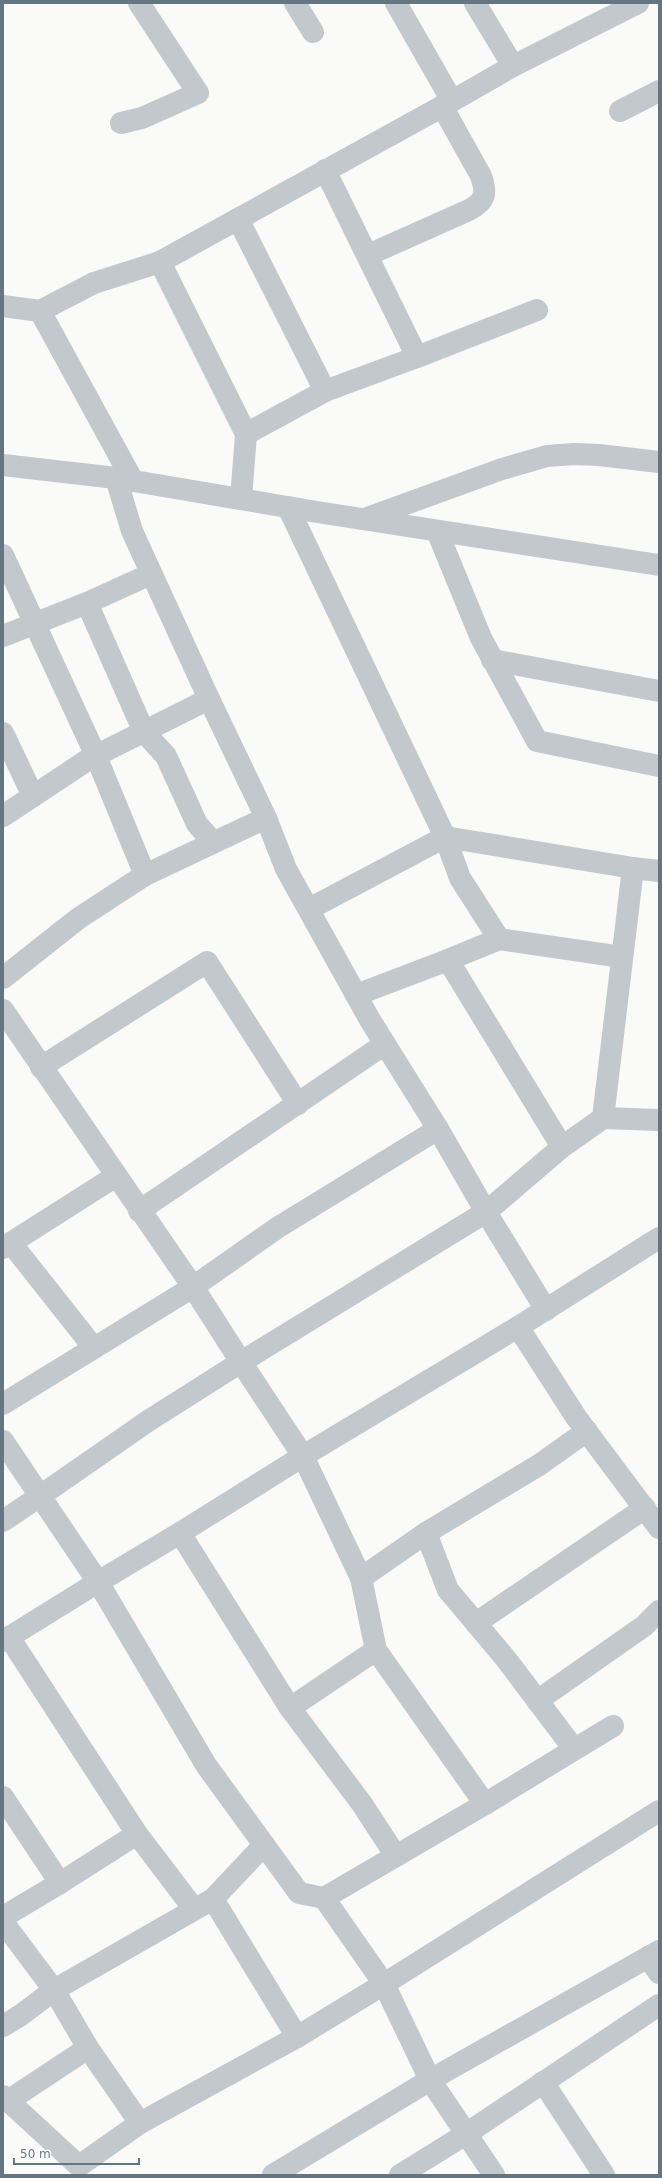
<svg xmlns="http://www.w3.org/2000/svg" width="662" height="2178" viewBox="0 0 662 2178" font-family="'DejaVu Sans',sans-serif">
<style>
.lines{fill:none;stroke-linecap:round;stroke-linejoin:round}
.minor{stroke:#c3c8cc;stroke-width:22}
</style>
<rect width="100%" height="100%" fill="#fafaf8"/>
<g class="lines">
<g class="minor">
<polyline points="295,3 313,32"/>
<polyline points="396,3 452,101 513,66 638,3"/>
<polyline points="475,3 513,66"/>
<polyline points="620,111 659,91"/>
<polyline points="121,123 142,118 198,93 139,3"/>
<polyline points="325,170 417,357 537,310"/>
<polyline points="238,219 325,391"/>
<path d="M368,255l101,-45c17,-9 18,-17 12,-34l-39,-70"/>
<polyline points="3,306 40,311"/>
<polyline points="246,434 325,391 417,357"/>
<polyline points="3,465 116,478 317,512 659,565"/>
<polyline points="133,481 40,311 94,283 160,262"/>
<polyline points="241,499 246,434 160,262 452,101"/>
<polyline points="288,507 445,837 309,909"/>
<polyline points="367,518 502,469 547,456 574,454 599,455 659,462"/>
<polyline points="437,531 481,638 537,741 659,766"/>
<polyline points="3,555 96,756 145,875 266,818"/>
<polyline points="87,603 144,732 166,756 197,824 213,842"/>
<polyline points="3,636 87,603 151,574"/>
<polyline points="492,660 659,691"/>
<polyline points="3,733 33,796"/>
<polyline points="3,816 89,759 209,699 132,531 116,478"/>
<polyline points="499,939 622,957"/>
<polyline points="3,978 79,918 145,875"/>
<polyline points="356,995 448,960"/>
<polyline points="3,1010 193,1287 277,1228 438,1129 370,1020 286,869 266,818 209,699"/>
<polyline points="41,1067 207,962 298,1104"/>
<polyline points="603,1118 659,1120"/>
<polyline points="438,1129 486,1212 241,1362 303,1456 361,1578 376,1650 290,1708 180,1533 303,1456 518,1327 576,1417 659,1528"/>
<polyline points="562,1147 448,960 499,939 460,878 445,837 633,868"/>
<polyline points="139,1211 385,1044"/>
<polyline points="3,1248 116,1176"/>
<polyline points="546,1310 486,1212 562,1147 603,1118 633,868 659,871"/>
<polyline points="518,1327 659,1238"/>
<polyline points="3,1404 94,1348"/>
<polyline points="3,1441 40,1496 148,1421 241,1362 193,1287 94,1348 11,1243"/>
<polyline points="3,1521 40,1496 98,1582 180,1533"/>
<polyline points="426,1533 448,1590 506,1659 574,1749"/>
<polyline points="361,1578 426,1533 539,1465 587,1431"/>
<polyline points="476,1623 645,1508"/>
<polyline points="9,1637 137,1834 194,1909"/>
<polyline points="3,1641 98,1582 206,1765 299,1893 324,1898 485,1804 376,1650"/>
<polyline points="537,1701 644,1626 659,1611"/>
<polyline points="290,1708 362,1804 396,1856"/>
<polyline points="3,1797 60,1883 3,1917"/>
<polyline points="485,1804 613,1726"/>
<polyline points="60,1883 137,1834"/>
<polyline points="324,1898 384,1984 659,1811"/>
<polyline points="213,1899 297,2037 384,1984 430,2080 494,2175"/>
<polyline points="3,1922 54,1990 213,1899 264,1845"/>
<polyline points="648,1957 659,1973"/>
<polyline points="3,2026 21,2015 54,1990 88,2048"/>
<polyline points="543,2082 604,2175"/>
<polyline points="3,2096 79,2166 140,2123 297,2037"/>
<polyline points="8,2101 88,2048 140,2123"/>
<polyline points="273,2175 430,2080 659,1951"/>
<polyline points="400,2175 466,2134 659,2005"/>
</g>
</g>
<rect width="662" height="2178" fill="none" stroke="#657683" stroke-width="8"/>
<path d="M14 2158v6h125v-6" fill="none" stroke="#657683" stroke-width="2"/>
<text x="20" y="2158" font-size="12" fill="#657683" stroke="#ffffff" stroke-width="3" paint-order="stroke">50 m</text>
</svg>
